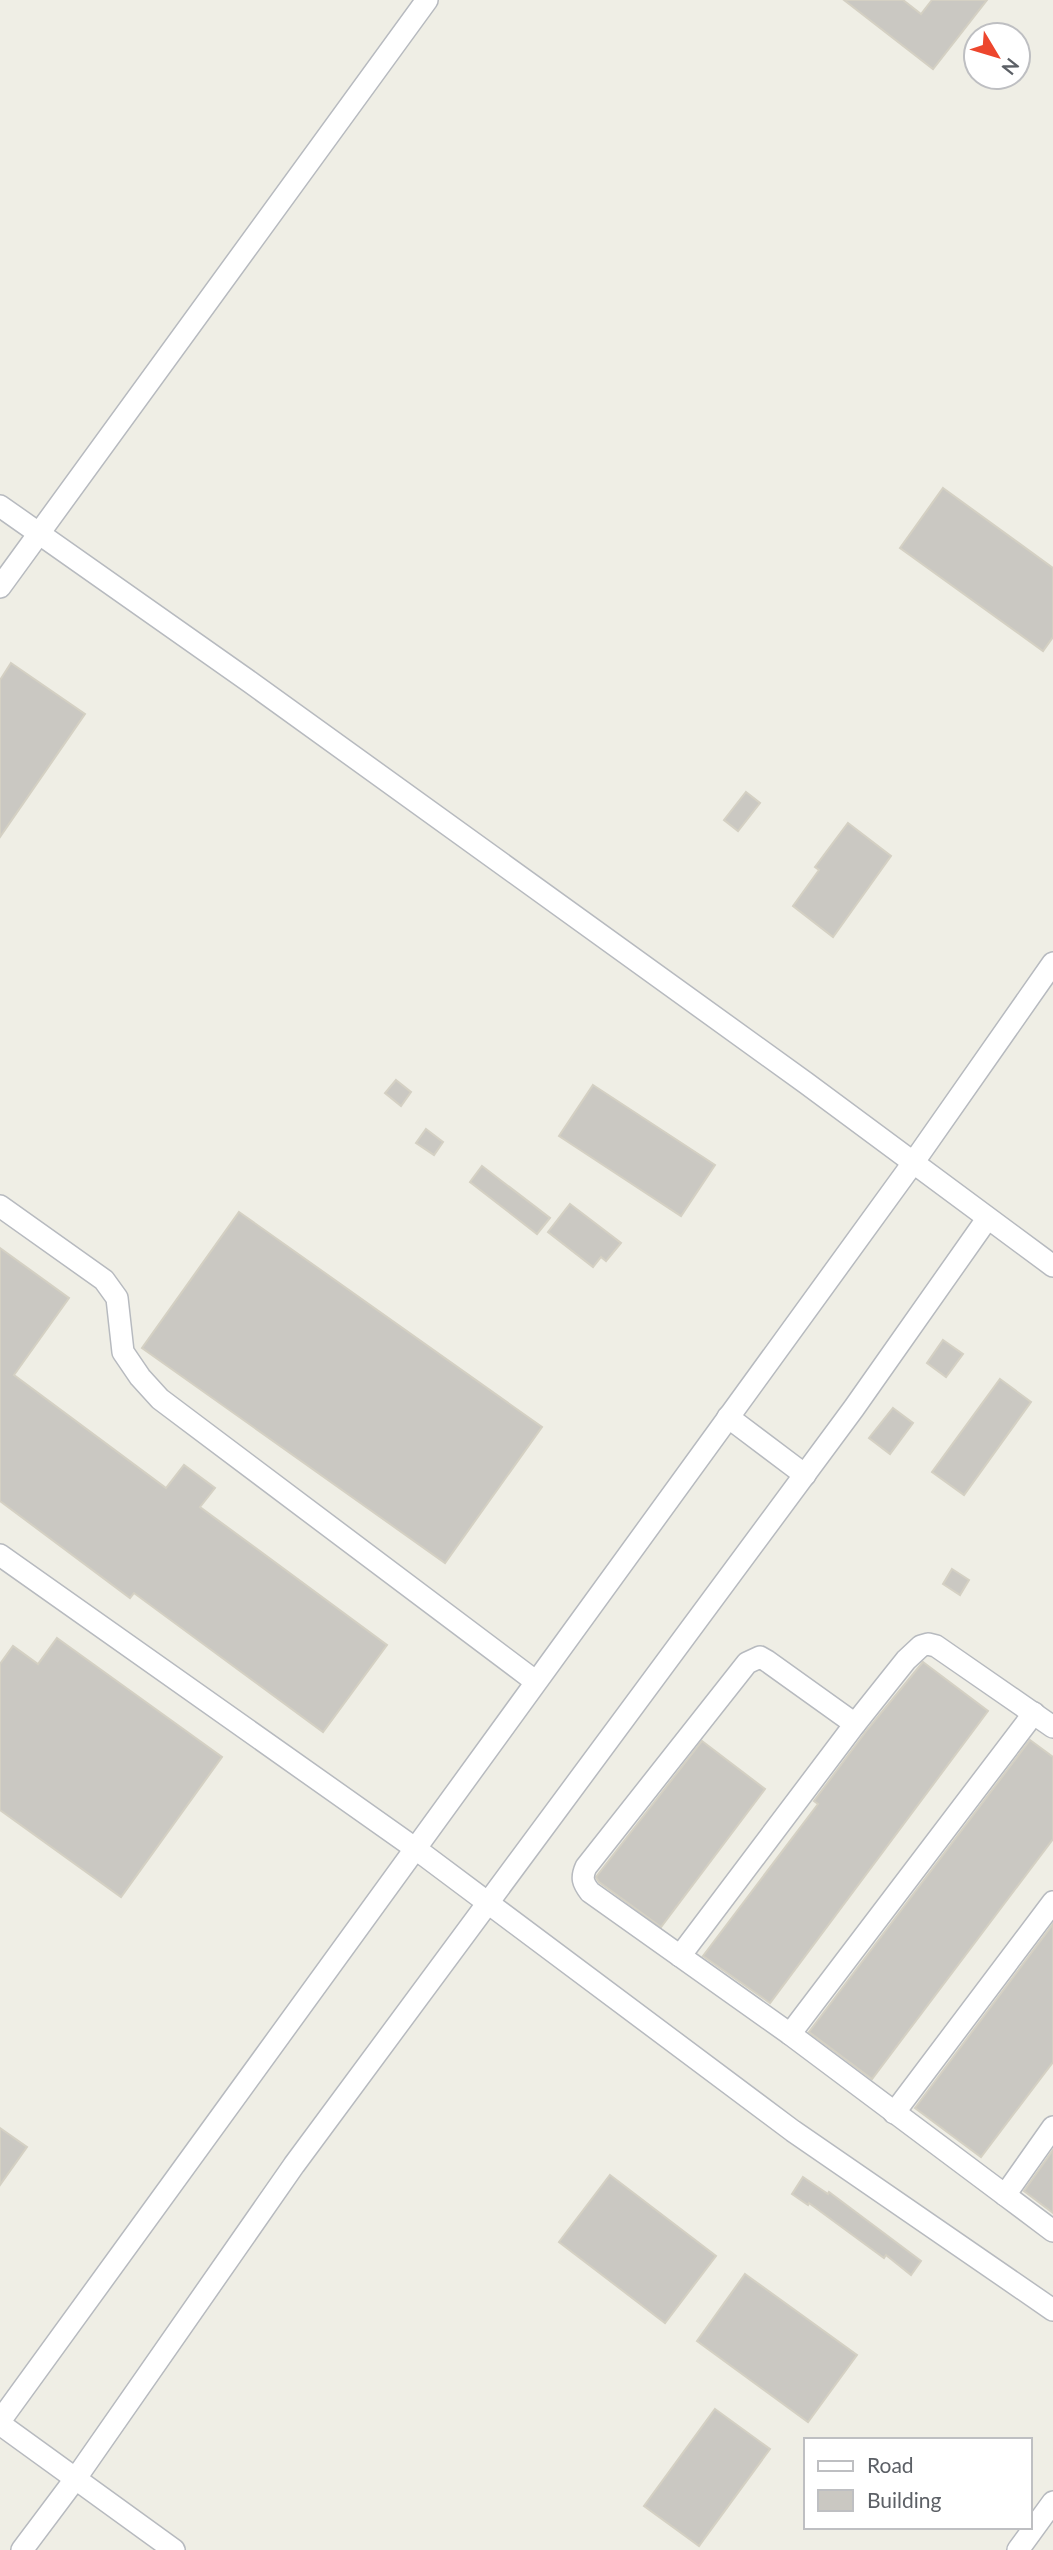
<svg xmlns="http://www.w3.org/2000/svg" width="1053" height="2550" viewBox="0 0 1053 2550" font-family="Lato,sans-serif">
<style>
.building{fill:#cac8c2;stroke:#d4d0c3;stroke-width:2}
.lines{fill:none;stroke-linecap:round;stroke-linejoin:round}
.minor-casing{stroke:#b7babf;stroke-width:24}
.minor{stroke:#fff;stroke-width:21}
</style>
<rect width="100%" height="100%" fill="#efeee5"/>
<g class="building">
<polygon points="844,0 903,0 921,14 932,0 987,0 933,69"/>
<polygon points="943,488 1053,568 1053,637 1043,651 900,548"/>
<polygon points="11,663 85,714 0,837 0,680"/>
<polygon points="746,792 760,803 738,831 724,820"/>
<polygon points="848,823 891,856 833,937 793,906 819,870 815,867"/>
<polygon points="396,1080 411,1092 401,1106 385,1093"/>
<polygon points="593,1085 715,1165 681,1216 559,1136"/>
<polygon points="426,1129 443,1142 434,1155 416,1143"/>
<polygon points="482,1166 550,1218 537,1234 470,1182"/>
<polygon points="570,1204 621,1243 606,1261 601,1257 593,1267 548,1232"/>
<polygon points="239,1212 542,1427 445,1563 142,1348"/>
<polygon points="0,1248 69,1298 14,1375 166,1488 184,1465 215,1488 200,1507 387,1645 323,1732 134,1593 130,1598 0,1501"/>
<polygon points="943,1340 963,1354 946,1377 927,1363"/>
<polygon points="1000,1379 1031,1402 964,1495 932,1472"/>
<polygon points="893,1408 913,1423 890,1454 869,1438"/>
<polygon points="952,1569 969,1580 960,1595 943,1584"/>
<polygon points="57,1638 222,1757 121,1897 0,1810 0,1664 13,1646 38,1664"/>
<polygon points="923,1662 988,1711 770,2003 703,1956 818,1804 814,1801 867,1730"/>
<polygon points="1030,1740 1053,1757 1053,1839 872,2079 809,2032"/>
<polygon points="702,1741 765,1789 661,1927 599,1882 596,1877"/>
<polygon points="1053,1924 1053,2062 981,2157 915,2108"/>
<polygon points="0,2128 27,2147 0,2185"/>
<polygon points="1053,2150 1053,2213 1024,2191"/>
<polygon points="610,2175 716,2256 665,2323 559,2242"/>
<polygon points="803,2177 828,2194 829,2192 921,2261 911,2275 886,2255 884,2258 809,2203 808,2205 792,2194"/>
<polygon points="745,2274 857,2355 808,2422 697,2341"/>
<polygon points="715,2409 770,2449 699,2546 644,2506"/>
</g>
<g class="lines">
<defs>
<g id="minor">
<polyline points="0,506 250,682 806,1083 1053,1266"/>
<polyline points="0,587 427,0"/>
<polyline points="0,1206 104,1280 117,1298 123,1352 140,1377 160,1399 535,1681"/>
<polyline points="728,1417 805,1475"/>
<polyline points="0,1555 416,1849 793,2131 1053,2310"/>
<path d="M855,1724l-88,-63 -7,-4 -13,6 -161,204c-5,11 -3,16 4,25l200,142 244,-321"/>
<polyline points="680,1956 855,1724 906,1660 921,1646 928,1644 936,1646 1053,1727"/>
<polyline points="790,2034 1005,2195 1053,2127"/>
<polyline points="894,2113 1053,1902"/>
<polyline points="1005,2195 1053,2231"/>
<polyline points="0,2421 913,1163 1053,963"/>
<polyline points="0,2424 174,2550"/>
<polyline points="22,2550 76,2478 294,2165 854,1408 987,1219"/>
<polyline points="1018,2550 1053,2502"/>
</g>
</defs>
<use href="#minor" class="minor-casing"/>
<use href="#minor" class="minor"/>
</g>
<rect x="804" y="2438" width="228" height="91" fill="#ffffff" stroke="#bebfc2" stroke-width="2"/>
<rect x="818" y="2461" width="35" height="10" fill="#ffffff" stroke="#bebfc2" stroke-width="2"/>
<text x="867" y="2473" font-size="21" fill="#5c6066">Road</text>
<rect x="818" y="2490" width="35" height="21" fill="#cac8c2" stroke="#bebfc2" stroke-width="2"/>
<text x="867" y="2508" font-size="21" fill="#5c6066">Building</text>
<g transform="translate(997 56) rotate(128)"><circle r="33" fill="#ffffff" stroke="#bebfc2" stroke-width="2"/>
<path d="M0-5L12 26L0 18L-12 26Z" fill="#ed462d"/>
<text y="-10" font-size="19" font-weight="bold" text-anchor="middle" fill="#5c6066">N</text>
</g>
</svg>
